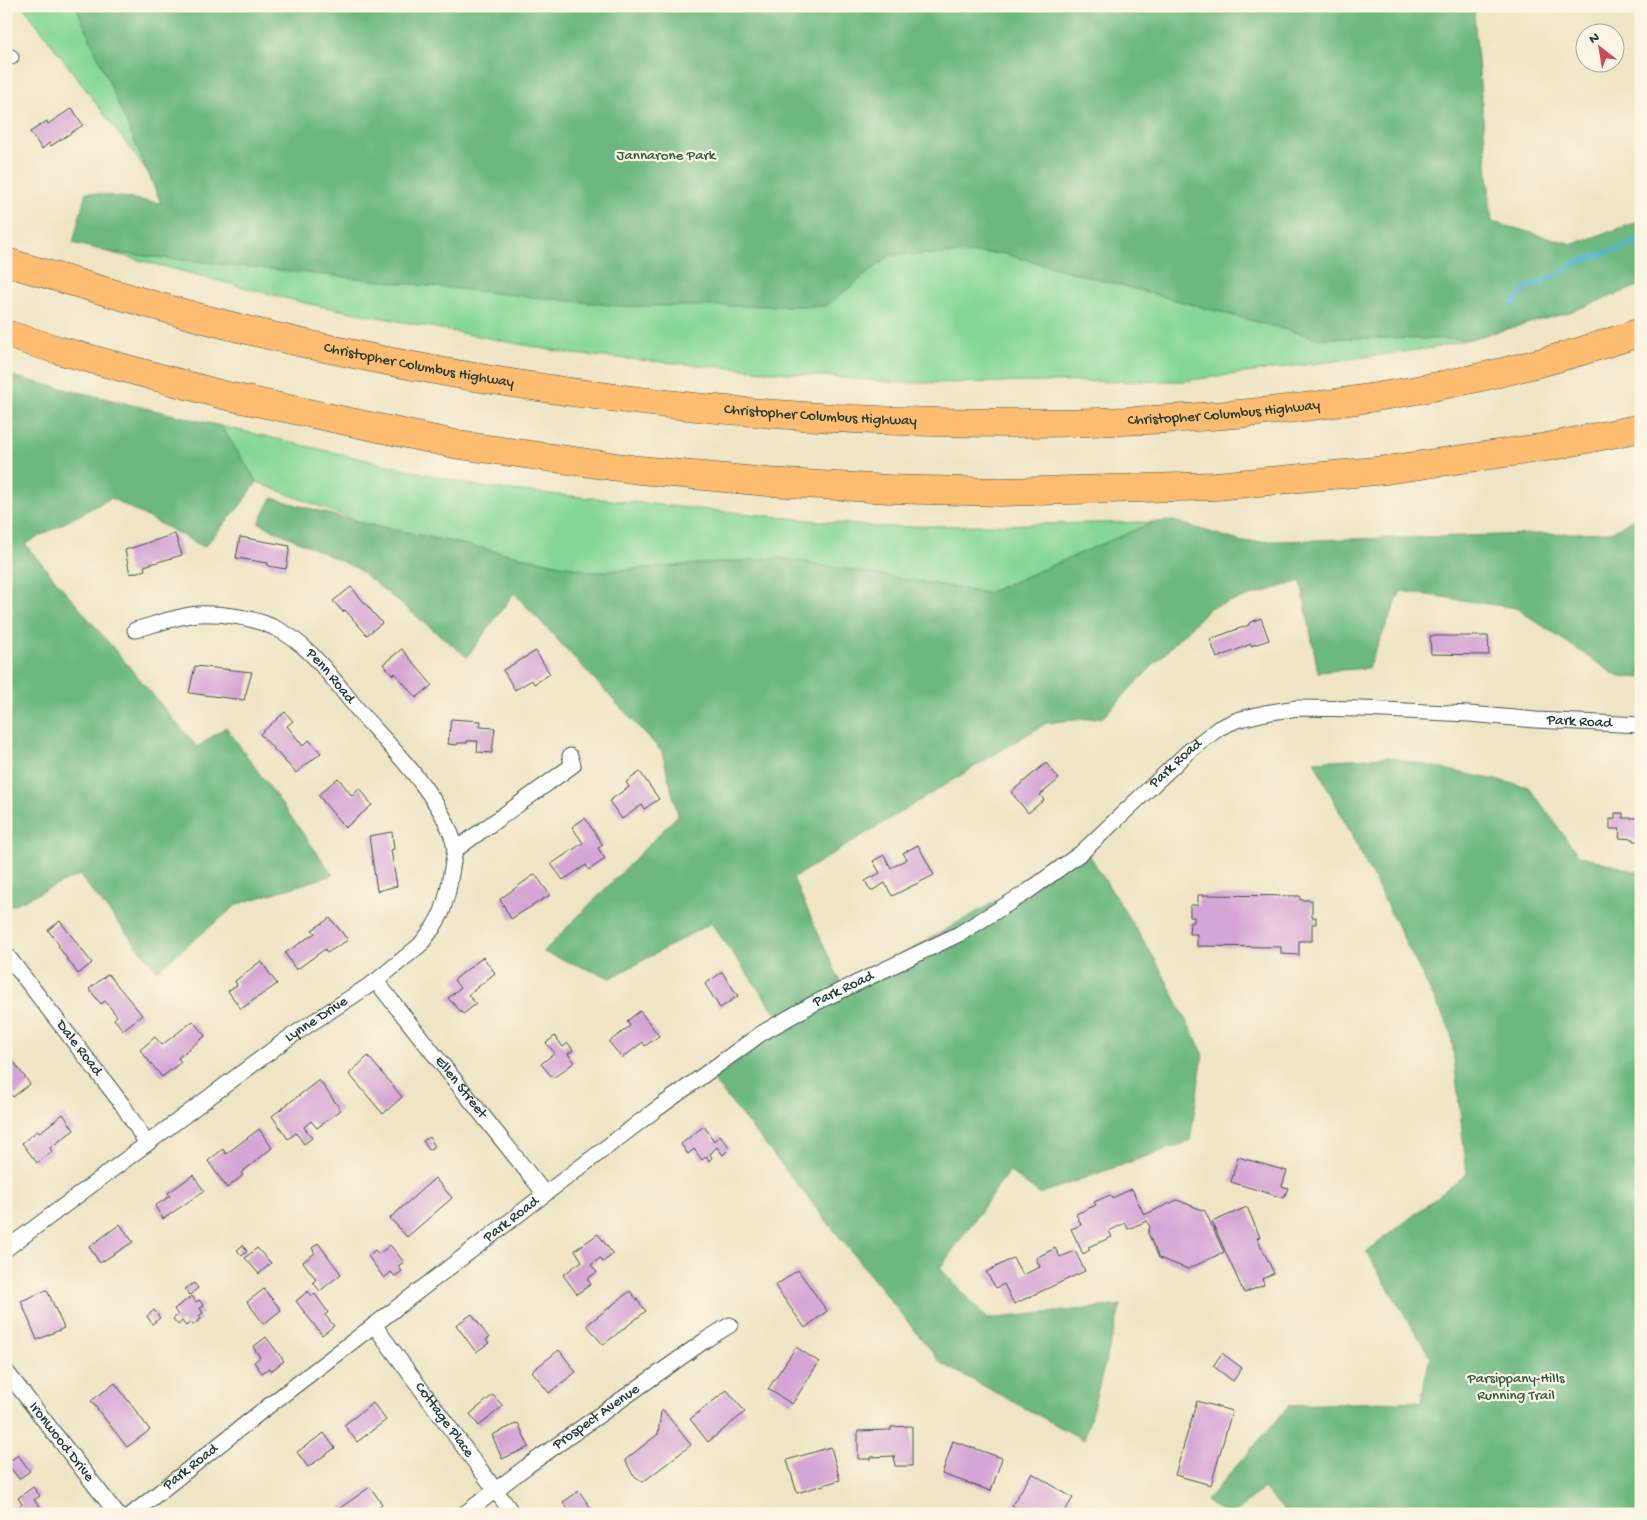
<svg xmlns="http://www.w3.org/2000/svg" width="1647" height="1520" viewBox="0 0 1647 1520" font-family="'Gochi Hand',sans-serif">
<style>
.green{fill:#85d798;stroke:#528a66}
.forest{fill:#6cb880;stroke:#467a5a}
.lines{fill:none;stroke-linecap:round;stroke-linejoin:round}
.stream{stroke:#50b5cf;stroke-width:5}
.building{fill:#d5a5d6}
.street-casing{stroke:#3e564a;stroke-width:17}
.highway-casing{stroke:#3e564a;stroke-width:29}
.street{stroke:#fff;stroke-width:15}
.highway{stroke:#fdbc70;stroke-width:28}
.labels{text-anchor:middle;dominant-baseline:central;stroke-width:4.5;stroke-linejoin:round;paint-order:stroke}
.park-label{font-size:15px;fill:#335c48;stroke:#fcf5e5}
.street-label{font-size:15px;fill:#1f3d34;stroke:#fcf5e5}
</style>
<rect width="100%" height="100%" fill="#fcf5e5"/>
<filter id="ink" filterUnits="userSpaceOnUse"><feTurbulence type="fractalNoise" baseFrequency=".02" numOctaves="2"/><feDisplacementMap in="SourceGraphic" scale="10" xChannelSelector="R" yChannelSelector="G"/><feConvolveMatrix kernelMatrix="1 2 1 2 8 2 1 2 1" color-interpolation-filters="sRGB"/></filter>
<filter id="wash" filterUnits="userSpaceOnUse"><feTurbulence type="fractalNoise" baseFrequency=".0096" numOctaves="4" result="noise"/><feDisplacementMap in="SourceGraphic" scale="20" xChannelSelector="R" yChannelSelector="G"/><feGaussianBlur stdDeviation="1.12" result="paint"/><feColorMatrix in="noise" values="0 0 0 0 0 0 0 0 0 0 0 0 0 0 0 0 0 1.4 0 .05"/><feComposite in="paint" operator="in"/></filter>
<g filter="url(#wash)">
<rect width="100%" height="100%" fill="#efe4c4"/>
<g class="green">
<polygon points="23,6 1310,6 910,254 1001,253 1317,338 1470,339 1433,348 1183,381 901,383 572,354 304,303 108,252 216,263"/>
<polygon points="221,426 482,487 878,527 1154,522 987,593 779,558 594,572 362,523 257,482"/>
</g>
<g class="forest">
<polygon points="76,6 1480,6 1474,14 1492,222 1573,244 1641,221 1641,285 1567,313 1470,339 1317,338 1001,253 891,255 826,306 618,306 108,252 73,243 86,192 161,203"/>
<polygon points="6,375 221,426 257,482 239,507 204,547 111,498 25,544 197,747 226,727 333,875 238,904 157,970 79,875 6,908"/>
<polygon points="272,498 362,523 594,572 779,558 987,593 1154,522 1174,521 1242,542 1611,532 1641,514 1641,678 1617,676 1516,608 1401,591 1368,668 1318,672 1301,581 1209,608 1103,717 1046,723 793,878 843,988 1086,850 1156,961 1203,1053 1190,1141 1039,1194 1009,1171 940,1268 987,1319 1121,1305 1084,1440 941,1363 705,1070 782,1022 711,923 611,978 543,952 678,815 662,752 514,593 467,657 358,569 259,523"/>
<polygon points="1387,757 1529,787 1578,855 1641,873 1641,1514 1287,1514 1264,1488 1233,1514 1224,1514 1206,1501 1290,1405 1421,1401 1430,1356 1366,1252 1467,1174 1451,1032 1314,761"/>
</g>
<g class="lines">
<polyline class="stream" points="1513,305 1526,288 1549,279 1579,262 1641,241"/>
</g>
<g id="blocks">
<g class="building">
<polygon points="72,108 83,125 51,146 49,143 42,149 30,132 47,121 48,124"/>
<polygon points="175,534 182,555 144,566 145,570 130,574 125,550"/>
<polygon points="240,537 290,546 286,569 268,566 268,563 236,558"/>
<polygon points="351,587 382,623 367,635 345,610 343,612 333,601"/>
<polygon points="1261,618 1269,640 1251,646 1251,644 1217,658 1210,639 1249,625 1249,623"/>
<polygon points="1430,636 1488,636 1489,655 1431,654"/>
<polygon points="402,649 432,685 416,698 395,673 393,675 383,664"/>
<polygon points="536,651 550,674 534,684 532,680 515,690 503,670"/>
<polygon points="195,666 252,672 244,700 189,693"/>
<polygon points="285,712 293,721 287,726 303,746 309,740 321,753 296,773 260,734"/>
<polygon points="451,719 481,721 480,727 495,728 492,753 477,752 478,741 467,741 467,743 458,743 457,745 448,744"/>
<polygon points="1046,763 1059,779 1040,795 1044,800 1028,813 1011,792"/>
<polygon points="640,772 659,799 644,809 642,805 622,819 609,801 629,787 626,782"/>
<polygon points="338,778 352,796 360,788 372,805 345,828 318,795"/>
<polygon points="1615,813 1623,813 1623,818 1639,818 1639,815 1641,815 1641,841 1634,841 1634,839 1619,838 1620,829 1610,829 1610,819 1615,819"/>
<polygon points="585,818 603,845 598,848 605,859 589,870 586,865 563,880 551,864 583,843 572,827"/>
<polygon points="392,832 394,849 391,850 397,886 377,891 369,836"/>
<polygon points="918,845 934,875 892,896 885,883 871,891 865,881 880,873 873,861 884,855 891,868 907,859 903,853"/>
<polygon points="535,874 550,895 511,919 500,899"/>
<polygon points="1198,895 1300,896 1300,900 1312,900 1312,917 1316,917 1316,924 1312,924 1312,941 1299,941 1299,955 1281,954 1281,947 1197,946 1197,934 1189,934 1190,922 1194,922 1194,917 1190,917 1190,905 1198,905"/>
<polygon points="330,918 348,940 327,953 325,949 296,970 285,953 315,933 312,930"/>
<polygon points="60,921 92,963 78,974 58,946 59,945 48,930"/>
<polygon points="483,957 495,973 468,995 476,1004 463,1014 448,998 460,988 454,980"/>
<polygon points="261,961 277,984 241,1009 228,991 237,985 235,981"/>
<polygon points="722,972 738,996 720,1008 705,984"/>
<polygon points="108,974 142,1015 123,1030 114,1019 117,1016 105,1001 101,1004 89,989"/>
<polygon points="640,1011 659,1036 645,1046 643,1042 622,1058 609,1042 630,1026 627,1021"/>
<polygon points="193,1021 205,1036 178,1058 181,1062 162,1077 140,1050 155,1037 162,1045"/>
<polygon points="555,1036 563,1047 568,1043 573,1050 568,1054 575,1062 553,1078 541,1064 555,1053 546,1043"/>
<polygon points="8,1054 30,1084 13,1097 6,1088 6,1055"/>
<polygon points="368,1056 402,1097 383,1114 349,1074"/>
<polygon points="319,1080 341,1110 317,1128 311,1121 304,1127 312,1138 304,1144 296,1133 288,1139 272,1116"/>
<polygon points="63,1114 74,1130 50,1148 52,1152 37,1163 22,1143 37,1131 39,1133"/>
<polygon points="704,1126 714,1141 720,1135 730,1148 723,1155 717,1147 710,1154 712,1158 709,1161 707,1156 702,1160 694,1149 688,1154 681,1144"/>
<polygon points="259,1129 272,1148 241,1173 243,1175 227,1188 208,1161 223,1149 226,1154"/>
<polygon points="429,1137 435,1146 429,1150 423,1141"/>
<polygon points="1238,1157 1287,1171 1282,1186 1288,1188 1284,1198 1231,1182"/>
<polygon points="193,1175 204,1191 163,1219 155,1206 170,1196 168,1193"/>
<polygon points="435,1178 452,1198 407,1237 390,1218"/>
<polygon points="1132,1189 1144,1215 1177,1200 1205,1211 1224,1252 1188,1269 1159,1258 1148,1233 1150,1227 1147,1221 1128,1229 1125,1223 1109,1231 1112,1237 1088,1247 1090,1250 1083,1254 1071,1229 1081,1225 1076,1214 1096,1205 1094,1202 1110,1195 1112,1198"/>
<polygon points="1247,1207 1260,1237 1257,1238 1274,1273 1262,1279 1264,1285 1244,1293 1212,1222"/>
<polygon points="120,1224 133,1242 100,1263 89,1247"/>
<polygon points="598,1234 613,1254 603,1262 600,1258 591,1265 597,1272 587,1279 591,1284 577,1294 563,1275 582,1261 575,1250"/>
<polygon points="318,1243 341,1274 320,1291 313,1282 316,1279 303,1262 315,1253 312,1248"/>
<polygon points="243,1245 247,1251 242,1256 237,1250"/>
<polygon points="390,1245 404,1262 398,1266 402,1271 395,1276 391,1272 384,1278 368,1256 375,1250 379,1254"/>
<polygon points="257,1248 271,1263 259,1274 245,1258"/>
<polygon points="1055,1248 1060,1257 1075,1251 1085,1271 1014,1304 1004,1284 996,1288 986,1272 1013,1258 1023,1275 1040,1267 1036,1258"/>
<polygon points="798,1270 827,1311 805,1328 775,1286"/>
<polygon points="194,1283 198,1288 190,1295 185,1289"/>
<polygon points="264,1289 281,1310 264,1324 247,1302"/>
<polygon points="47,1290 64,1328 37,1340 21,1301"/>
<polygon points="308,1291 312,1296 315,1294 328,1312 325,1315 334,1326 322,1335 296,1301"/>
<polygon points="630,1291 646,1311 603,1345 587,1325"/>
<polygon points="192,1296 196,1302 199,1300 204,1306 200,1308 203,1313 199,1316 201,1319 193,1325 191,1322 186,1326 182,1321 178,1325 173,1319 178,1315 174,1309"/>
<polygon points="154,1310 160,1318 152,1324 147,1316"/>
<polygon points="472,1314 489,1338 486,1340 489,1343 476,1352 456,1325"/>
<polygon points="266,1337 284,1361 271,1371 269,1368 262,1373 254,1362 260,1357 253,1347"/>
<polygon points="796,1347 819,1362 792,1404 768,1389"/>
<polygon points="559,1350 576,1372 549,1393 532,1371"/>
<polygon points="1222,1353 1242,1368 1233,1381 1213,1366"/>
<polygon points="115,1383 150,1430 127,1447 91,1401"/>
<polygon points="727,1390 745,1412 708,1442 690,1419"/>
<polygon points="493,1395 503,1406 479,1426 470,1414"/>
<polygon points="1197,1401 1232,1411 1211,1485 1175,1475"/>
<polygon points="373,1403 386,1420 357,1442 344,1425"/>
<polygon points="663,1410 691,1445 643,1482 633,1475 625,1460 658,1434 661,1412"/>
<polygon points="518,1423 529,1447 502,1459 492,1435"/>
<polygon points="912,1426 912,1466 895,1466 894,1456 871,1457 871,1459 858,1459 858,1431 891,1430 891,1427"/>
<polygon points="324,1433 335,1448 308,1467 297,1452"/>
<polygon points="953,1441 1002,1458 991,1491 942,1474"/>
<polygon points="831,1447 840,1480 797,1493 787,1460"/>
<polygon points="18,1455 30,1471 19,1479 7,1463"/>
<polygon points="1032,1473 1073,1498 1063,1514 1026,1514 1012,1505"/>
<polygon points="33,1487 40,1496 34,1500 45,1514 16,1514 20,1511 17,1508 22,1504 18,1498"/>
<polygon points="370,1487 382,1504 369,1514 344,1514 340,1508"/>
<polygon points="579,1491 595,1514 571,1514 563,1502"/>
</g>
</g>
</g>
<g filter="url(#ink)">
<use href="#blocks" fill-opacity="0" stroke="#3e564a" stroke-width="1"/>
<g class="lines">
<defs>
<g id="street">
<polyline points="6,56 11,57"/>
<path id="s1" d="M135,630c21,-6 42,-14 63,-16 24,-1 53,3 75,13 38,16 64,59 91,90 29,32 86,90 91,133"/>
<path id="s2" d="M6,954l116,150 25,40"/>
<path id="s3" d="M376,981l169,213"/>
<path id="s4" d="M6,1249l281,-210 89,-58 44,-36 13,-17 9,-16 6,-21 7,-41 118,-85 -3,-9"/>
<path id="s5" d="M374,1325l139,189"/>
<path id="s6" d="M6,1371l111,143"/>
<path id="s7" d="M132,1514l126,-100 287,-220 109,-83 108,-78 51,-29 146,-70 68,-42 54,-39 108,-102 30,-23 18,-8 28,-7 32,-5 66,1 106,5 67,6 105,5"/>
<path id="s8" d="M464,1514l62,-47 181,-128 23,-14"/>
</g>
<g id="highway">
<path id="s9" d="M6,262c80,24 160,48 241,68 255,62 516,94 777,93 208,0 420,-23 617,-91"/>
<polyline points="6,334 58,350 223,395 459,445 639,470 768,482 889,489 1001,492 1216,486 1386,470 1547,447 1641,428"/>
</g>
</defs>
<use href="#street" class="street-casing"/>
<use href="#highway" class="highway-casing"/>
<use href="#street" class="street"/>
<use href="#highway" class="highway"/>
</g>
</g>
<g class="labels">
<g class="park-label">
<text x="666" y="156">Jannarone Park</text>
<text x="1516" y="1379">Parsippany-Hills<tspan x="1516" dy="17">Running Trail</tspan></text>
</g>
<g class="street-label">
<text stroke="none"><textPath href="#s9" startOffset="426">Christopher Columbus Highway</textPath></text>
<text stroke="none"><textPath href="#s9" startOffset="1235">Christopher Columbus Highway</textPath></text>
<text stroke="none"><textPath href="#s9" startOffset="831">Christopher Columbus Highway</textPath></text>
<text stroke="none"><textPath href="#s1" startOffset="218">Penn Road</textPath></text>
<text stroke="none"><textPath href="#s7" startOffset="1710">Park Road</textPath></text>
<text stroke="none"><textPath href="#s7" startOffset="1290">Park Road</textPath></text>
<text stroke="none"><textPath href="#s7" startOffset="885">Park Road</textPath></text>
<text stroke="none"><textPath href="#s4" startOffset="386">Lynne Drive</textPath></text>
<text stroke="none"><textPath href="#s2" startOffset="119">Dale Road</textPath></text>
<text stroke="none"><textPath href="#s3" startOffset="136">Ellen Street</textPath></text>
<text stroke="none"><textPath href="#s7" startOffset="480">Park Road</textPath></text>
<text stroke="none"><textPath href="#s8" startOffset="164">Prospect Avenue</textPath></text>
<text stroke="none"><textPath href="#s5" startOffset="118">Cottage Place</textPath></text>
<text stroke="none"><textPath href="#s6" startOffset="90">Ironwood Drive</textPath></text>
<text stroke="none"><textPath href="#s7" startOffset="75">Park Road</textPath></text>
</g>
</g>
<rect width="1647" height="1520" fill="none" stroke="#fcf5e5" stroke-width="25"/>
<g transform="translate(1600 48) rotate(329)"><circle r="24" fill="#fcf5e5" stroke="#a4ab9e"/>
<path d="M0-4L9 19L0 12L-9 19Z" fill="#d1495b"/>
<text y="-8" font-size="14" font-weight="bold" text-anchor="middle" fill="#1f3d34">N</text>
</g>
</svg>
